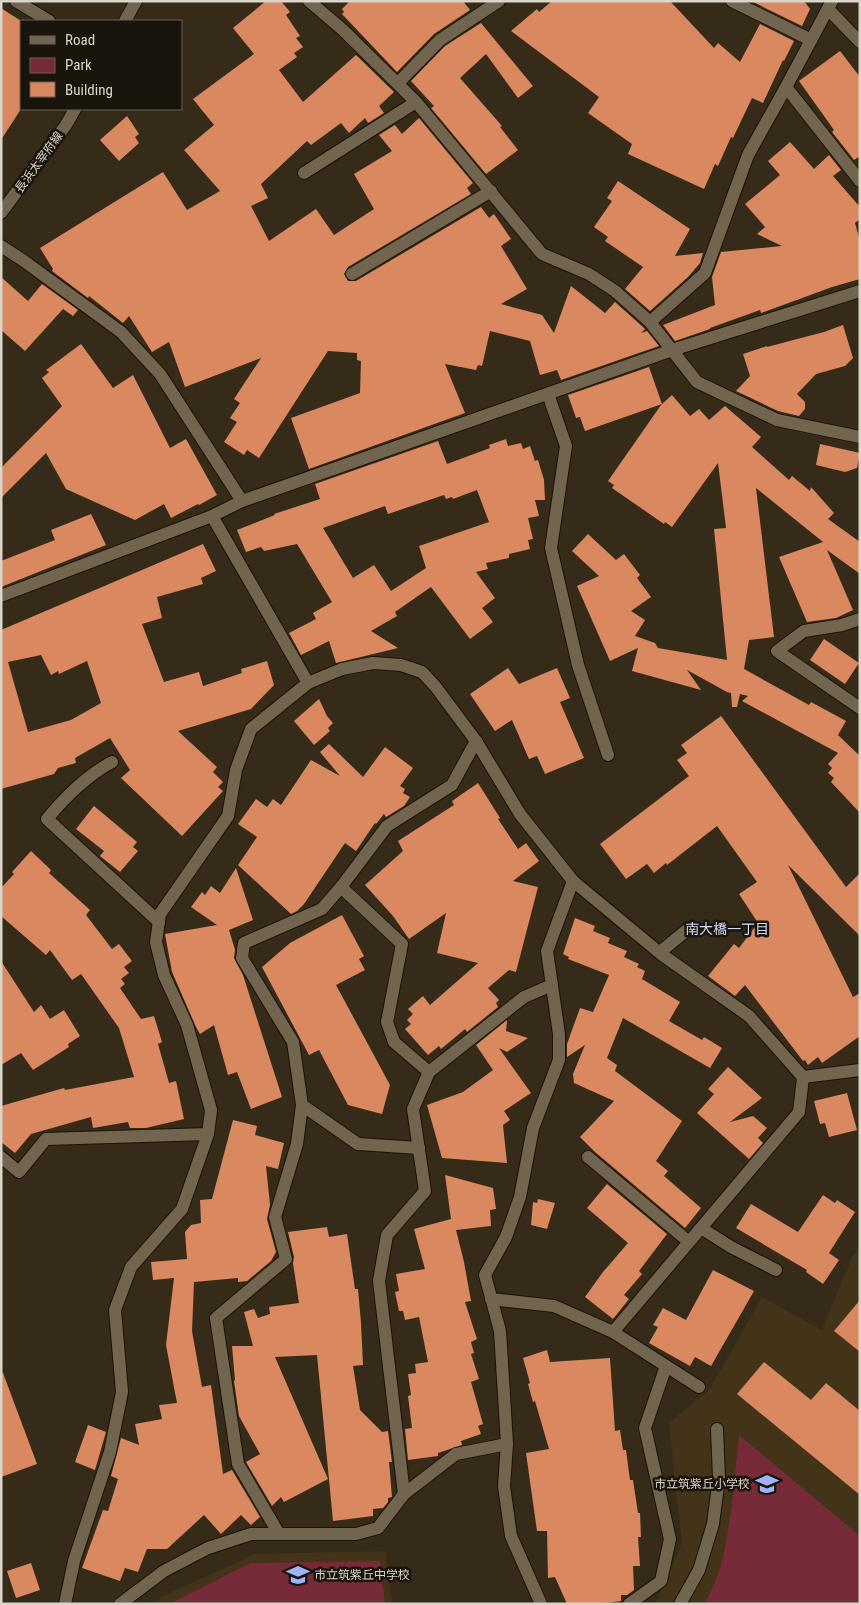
<svg xmlns="http://www.w3.org/2000/svg" width="861" height="1605" viewBox="0 0 861 1605" font-family="'Roboto Condensed','Noto Sans JP',sans-serif">
<style>
.built{fill:#423319}
.green{fill:#772a37}
.building{fill:#d98860;fill-rule:evenodd}
.lines{fill:none;stroke-linecap:round;stroke-linejoin:round}
.minor-casing{stroke:#1e1303;stroke-width:14}
.minor{stroke:#726550;stroke-width:12}
.labels{text-anchor:middle;dominant-baseline:central;stroke-width:5;stroke-linejoin:round;paint-order:stroke}
.street-label{font-size:12px;fill:#dbd4c8;stroke:#1a150c}
.poi-label{font-size:12px;fill:#dbd4c8;stroke:#1a150c;text-anchor:end}
.neighbourhood-label{font-size:14px;fill:#d2daf6;stroke:#1a150c}
</style>
<rect width="100%" height="100%" fill="#362b18"/>
<g class="built">
<polygon points="860,1246 860,1604 655,1604 682,1544 669,1423 710,1389 762,1297 822,1330 852,1257"/>
<polygon points="386,1551 392,1604 154,1604 161,1597 255,1554"/>
</g>
<g class="green">
<path d="M739,1435l121,101v68h-156c27,-41 29,-120 35,-169z"/>
<polygon points="380,1561 385,1604 169,1604 250,1563"/>
</g>
<g class="building">
<polygon points="266,1 281,1 290,12 286,15 300,36 296,38 303,47 294,53 297,57 279,70 303,102 356,55 394,92 379,106 384,113 368,123 365,118 349,133 341,123 311,145 307,141 261,184 268,198 251,206 269,241 316,209 334,235 374,209 354,174 392,151 379,135 395,125 402,134 419,118 473,183 467,188 471,194 348,267 344,274 348,281 356,281 481,207 489,218 494,214 511,239 501,246 527,289 501,304 542,315 554,333 571,286 605,313 615,302 644,328 645,329 641,333 647,331 659,346 561,380 557,370 540,375 530,341 490,331 482,366 478,365 476,370 445,364 465,413 309,469 291,418 360,393 361,361 357,360 357,353 328,351 259,458 247,450 244,455 224,442 237,422 230,418 240,403 234,399 261,358 185,387 169,342 152,352 129,316 123,323 89,296 88,298 52,271 53,269 40,248 163,172 187,210 220,191 184,150 214,125 193,99 254,54 233,28"/>
<polygon points="350,1 463,1 470,10 434,34 397,72 342,14 344,12 342,9"/>
<polygon points="552,1 670,1 714,48 718,43 740,62 760,24 794,41 784,61 783,60 763,103 752,98 733,138 731,137 718,166 715,164 704,189 628,154 632,144 588,113 599,97 511,31 537,9 539,12"/>
<polygon points="751,1 804,1 810,9 802,26"/>
<polygon points="1,8 21,21 21,109 1,140"/>
<polygon points="481,23 533,86 518,98 486,54 460,78 502,126 500,127 518,150 486,174 431,108 434,106 411,81 445,46"/>
<polygon points="840,51 860,77 860,156 854,160 832,132 834,130 799,81"/>
<polygon points="127,116 139,134 135,137 139,143 119,161 100,140"/>
<polygon points="790,142 814,169 829,155 841,170 833,176 860,207 860,219 855,223 860,241 860,279 832,287 761,313 760,310 710,328 710,329 675,341 663,325 715,305 712,277 721,252 782,246 757,234 765,227 745,204 780,175 768,161"/>
<polygon points="618,181 690,229 675,256 703,253 700,263 688,277 650,311 625,289 643,267 605,241 608,237 594,227 612,201 607,198"/>
<polygon points="1,277 28,301 42,284 78,310 73,316 63,309 25,351 1,330"/>
<polygon points="843,325 853,358 845,366 816,374 797,394 805,402 805,409 799,416 778,411 736,391 750,376 743,354 767,346 767,347 824,332"/>
<polygon points="81,344 113,388 133,375 170,448 186,439 217,495 199,505 198,504 171,518 164,504 135,520 66,489 46,453 1,498 1,468 62,406 42,378 49,372 46,370"/>
<polygon points="649,367 662,404 585,431 580,417 576,418 568,395"/>
<polygon points="672,395 690,416 699,409 709,420 725,406 761,437 752,447 789,480 792,476 810,491 811,487 834,513 828,519 860,542 860,574 827,550 853,610 836,618 807,622 779,557 823,542 756,488 774,637 749,640 744,669 809,705 811,702 846,721 838,735 860,756 860,813 831,782 834,778 828,773 832,768 828,764 838,753 742,701 748,696 740,694 737,707 732,707 731,693 727,692 687,670 701,690 632,671 638,648 610,661 577,586 599,576 572,551 588,534 616,560 624,554 640,575 637,578 651,597 631,611 645,620 635,636 655,643 658,648 727,660 714,529 726,528 718,463 672,527 665,522 664,524 612,488 614,485 608,481 661,405"/>
<path d="M506,439l2,7 13,-3 2,6 7,-3 5,15 3,-1 6,20 1,20h-10l4,16 -11,2 5,21 -5,1 2,9 -21,5v4l-23,5 2,6 -12,3 19,26 -13,10 11,14 -23,17 -39,-52 -36,25 2,4 -26,15 27,17 -62,15 -7,-22 -28,14 -12,-22 27,-14 -3,-6 19,-11 -35,-58 -33,7 -3,-4 -15,5 -9,-22 38,-15 -1,-1 46,-15 -5,-15 123,-43 9,23 43,-16 -1,-3zM477,490l12,32 -70,24 7,22 -35,23 -17,-26 -21,13 -30,-50 62,-22 3,8 56,-19 2,4 6,-2 1,2z"/>
<polygon points="820,444 860,453 857,468 845,472 816,465"/>
<polygon points="91,514 106,545 1,587 1,561 55,540 51,530"/>
<path d="M203,544l13,27 -15,7 2,6 -46,13 5,21 -20,6 22,58 35,-10 4,14 39,-13 -1,-4 26,-8 7,24 -23,24 -73,22 39,36 -4,5 10,10 -5,5 5,4 -41,45 -61,-58 9,-8 -20,-32 -35,20 1,5 -18,5 -4,6 -53,15v-159zM41,655l10,20 7,-4 1,3 28,-13 14,42 -30,17 -43,12 -20,-70z"/>
<polygon points="824,639 859,663 845,684 810,660"/>
<polygon points="508,668 519,684 557,668 570,698 560,702 584,758 545,774 537,756 529,759 512,720 495,731 470,694"/>
<polygon points="319,699 327,716 333,723 328,728 330,731 314,745 294,721"/>
<polygon points="721,716 846,887 860,873 860,936 788,865 853,997 860,993 860,1036 822,1063 818,1057 808,1065 805,1060 803,1061 745,985 735,996 708,976 734,944 739,948 758,923 739,894 757,882 717,826 667,865 666,863 654,873 647,864 626,879 600,844 689,776 677,760 687,753 681,745"/>
<polygon points="329,744 363,777 385,747 413,768 400,786 405,789 403,793 410,797 404,806 386,817 384,814 376,824 375,823 356,851 345,843 304,904 297,911 291,914 238,865 257,837 238,824 256,799 267,807 273,799 281,805 311,760 340,776 320,752"/>
<polygon points="478,783 500,818 498,819 518,849 526,843 539,861 513,881 538,887 516,972 509,970 488,988 499,1000 496,1003 498,1007 467,1032 465,1029 441,1049 439,1046 428,1055 405,1029 411,1024 407,1020 413,1014 408,1009 423,996 430,1005 478,963 437,953 446,913 409,939 393,916 365,885 403,851 398,841 454,805 452,801"/>
<polygon points="94,806 137,842 133,847 138,851 120,872 100,856 104,851 76,829"/>
<polygon points="31,851 51,870 49,873 90,910 86,915 112,949 119,944 132,961 124,967 129,973 121,979 125,984 120,988 141,1019 154,1016 162,1042 158,1044 169,1083 176,1081 184,1119 146,1128 130,1128 128,1122 93,1128 91,1117 31,1134 15,1153 1,1142 1,1106 64,1088 65,1090 134,1077 119,1028 81,974 72,980 50,950 46,955 1,916 1,888 14,874 12,872"/>
<polygon points="236,868 253,920 229,930 235,950 234,958 243,975 282,1097 251,1109 237,1072 228,1075 214,1025 200,1034 196,1027 172,972 165,934 217,925 191,907 202,892 205,895 211,886 220,893"/>
<polygon points="342,915 364,956 359,959 365,970 336,985 390,1085 382,1114 348,1105 319,1050 309,1055 262,967 290,943"/>
<polygon points="575,918 595,926 593,931 610,938 608,943 627,951 624,957 639,964 637,967 645,971 642,979 680,1002 669,1021 702,1040 704,1037 722,1048 710,1068 623,1018 607,1058 617,1065 615,1071 682,1121 656,1161 668,1171 664,1176 701,1208 685,1228 595,1152 580,1137 614,1101 574,1083 573,1074 585,1045 567,1057 567,1044 580,1008 593,1012 609,975 568,959 569,957 563,954"/>
<polygon points="1,961 34,1012 41,1005 50,1019 64,1010 80,1036 68,1044 69,1047 33,1070 21,1053 1,1065"/>
<polygon points="507,1020 506,1031 528,1038 507,1052 499,1048 531,1093 504,1111 510,1120 503,1125 507,1163 442,1158 427,1105 463,1092 493,1070 476,1045"/>
<polygon points="728,1067 762,1098 730,1122 753,1116 767,1128 758,1138 763,1143 749,1159 697,1113 714,1094 708,1089"/>
<polygon points="847,1093 857,1130 829,1137 825,1123 820,1124 814,1101"/>
<polygon points="233,1120 257,1126 255,1135 284,1143 278,1169 266,1166 270,1205 267,1219 276,1252 271,1261 247,1281 238,1282 238,1278 194,1282 192,1331 202,1387 211,1385 223,1474 232,1470 260,1517 251,1525 241,1515 221,1534 204,1515 167,1549 147,1549 138,1572 125,1568 120,1581 82,1568 103,1510 108,1511 118,1479 111,1476 121,1438 139,1445 135,1424 162,1419 159,1405 177,1403 166,1345 174,1278 153,1280 151,1262 187,1259 185,1232 191,1225 201,1223 200,1200 212,1199"/>
<polygon points="445,1175 493,1188 496,1209 490,1210 491,1226 456,1230 464,1262 471,1301 465,1302 477,1339 471,1342 474,1353 471,1354 479,1379 471,1382 483,1424 478,1426 481,1434 461,1441 462,1445 438,1453 438,1456 408,1460 405,1429 412,1428 408,1396 411,1395 408,1374 416,1373 415,1364 428,1362 419,1317 405,1320 403,1311 399,1311 395,1292 399,1291 396,1274 425,1269 414,1229 451,1219"/>
<polygon points="607,1184 667,1234 639,1271 642,1274 624,1295 629,1299 613,1319 585,1297 603,1272 628,1243 587,1208"/>
<polygon points="823,1195 835,1203 837,1200 855,1212 829,1253 839,1260 823,1284 806,1272 807,1270 736,1228 751,1204 798,1232"/>
<polygon points="538,1199 555,1203 547,1229 531,1225 533,1202 537,1203"/>
<polygon points="327,1227 329,1237 347,1234 355,1289 358,1289 361,1323 363,1365 353,1366 360,1410 382,1432 388,1431 392,1462 389,1462 392,1497 388,1498 388,1502 383,1508 373,1509 373,1516 333,1521 317,1355 275,1357 328,1479 284,1502 281,1497 272,1506 246,1462 260,1454 239,1416 234,1381 235,1380 232,1346 253,1346 244,1312 254,1309 258,1318 270,1314 269,1307 299,1303 293,1263 294,1257 288,1232"/>
<polygon points="713,1270 754,1291 711,1366 695,1357 690,1366 649,1343 658,1327 653,1325 663,1308 686,1320"/>
<polygon points="860,1300 860,1352 834,1331"/>
<polygon points="547,1350 550,1362 610,1358 615,1431 620,1430 623,1450 626,1450 630,1480 633,1480 638,1513 640,1513 641,1537 638,1537 640,1566 633,1566 634,1590 627,1595 621,1595 621,1601 599,1604 567,1604 555,1577 548,1578 547,1531 537,1531 526,1453 549,1449 535,1401 533,1402 528,1384 530,1383 523,1358"/>
<polygon points="764,1362 811,1400 826,1383 860,1411 860,1495 737,1394"/>
<polygon points="3,1373 37,1464 1,1477 1,1374"/>
<polygon points="88,1425 106,1432 95,1470 75,1462"/>
<polygon points="31,1563 40,1590 16,1598 7,1571"/>
</g>
<g class="lines">
<defs>
<g id="minor">
<polyline points="16,1 49,21"/>
<polyline points="309,1 343,30 416,102 542,254 589,274 615,291 650,322 697,382 777,420 860,437"/>
<polyline points="732,1 811,40"/>
<polyline points="828,9 860,42"/>
<polyline points="125,21 136,1"/>
<polyline points="398,83 440,40 499,1"/>
<polyline points="786,87 860,181"/>
<polyline points="304,173 416,102"/>
<polyline points="1,213 66,125 75,109"/>
<polyline points="1,246 24,261 121,332 160,374 242,501"/>
<polyline points="352,274 491,191"/>
<polyline points="650,322 705,273 748,155 786,87 832,1"/>
<polyline points="548,394 566,446 551,548 578,665 608,755"/>
<polyline points="1,596 212,516 242,501 672,350 860,291"/>
<polyline points="860,619 842,625 804,631 777,651 860,708"/>
<path d="M112,762c-26,14 -46,34 -65,57l112,103"/>
<polyline points="573,881 661,954 749,1016 803,1077 860,1070"/>
<polyline points="660,952 687,930"/>
<polyline points="429,1072 394,1042 387,1022 402,944 341,887 387,826 452,785 476,741"/>
<polyline points="302,1105 293,1042 242,958 244,943 322,909 341,887"/>
<polyline points="1,1157 19,1172 46,1139 208,1134"/>
<polyline points="588,1157 689,1242"/>
<polyline points="701,1228 731,1247 776,1270"/>
<polyline points="491,1299 554,1306 613,1332"/>
<polyline points="699,1387 613,1332 799,1112 803,1077"/>
<polyline points="507,1444 504,1486 511,1536 541,1604"/>
<polyline points="404,1494 379,1281 387,1235 425,1191 413,1109 429,1072 524,997 552,985"/>
<polyline points="279,1534 238,1464 216,1318 286,1259 275,1217 297,1144 302,1105 358,1144 419,1148"/>
<polyline points="65,1604 74,1561 110,1452 122,1392 115,1310 131,1267 182,1209 208,1134 211,1110 187,1025 164,975 156,942 160,914 228,816 236,770 251,729 308,683"/>
<polyline points="120,1604 164,1571 208,1548 251,1534 356,1534 378,1528 404,1494 456,1454 507,1444 500,1331 485,1275 506,1237 520,1197 533,1128 559,1060 559,1034 547,951 573,881 520,814 476,741 435,686 422,672 401,665 373,663 342,669 308,683 212,516"/>
<polyline points="629,1604 661,1581 670,1539 645,1428 666,1366"/>
<polyline points="680,1604 699,1570 713,1524 719,1478 717,1429"/>
</g>
</defs>
<use href="#minor" class="minor-casing"/>
<use href="#minor" class="minor"/>
</g>
<defs>
<symbol id="school-bare" viewBox="-9 -9 18 18"><path d="M0-5L7-2L0 1L-7-2ZM-4 1L0 2.5L4 1V4Q0 6-4 4Z" fill="#a1b3fd" stroke="#1a150c" stroke-width="2.5" paint-order="stroke"/></symbol>
</defs>
<g fill-rule="evenodd">
<use href="#school-bare" x="751" y="1468" width="32" height="32"/>
<use href="#school-bare" x="282" y="1559" width="32" height="32"/>
</g>
<g class="labels">
<g class="street-label">
<text transform="translate(39 162) rotate(-54)">長浜太宰府線</text>
</g>
<g class="poi-label">
<text x="750" y="1484">市立筑紫丘小学校</text>
<text x="314" y="1575" text-anchor="start">市立筑紫丘中学校</text>
</g>
<g class="neighbourhood-label">
<text x="727" y="929">南大橋一丁目</text>
</g>
</g>
<rect width="861" height="1605" fill="none" stroke="#dbd4c8" stroke-width="5"/>
<rect x="20" y="20" width="162" height="90" fill="#1a150c" stroke="#676157"/>
<rect x="30" y="36" width="25" height="8" fill="#726550" stroke="#676157"/>
<text x="65" y="45" font-size="15" fill="#dbd4c8">Road</text>
<rect x="30" y="58" width="25" height="15" fill="#772a37" stroke="#676157"/>
<text x="65" y="70" font-size="15" fill="#dbd4c8">Park</text>
<rect x="30" y="82" width="25" height="15" fill="#d98860" stroke="#676157"/>
<text x="65" y="95" font-size="15" fill="#dbd4c8">Building</text>
</svg>
